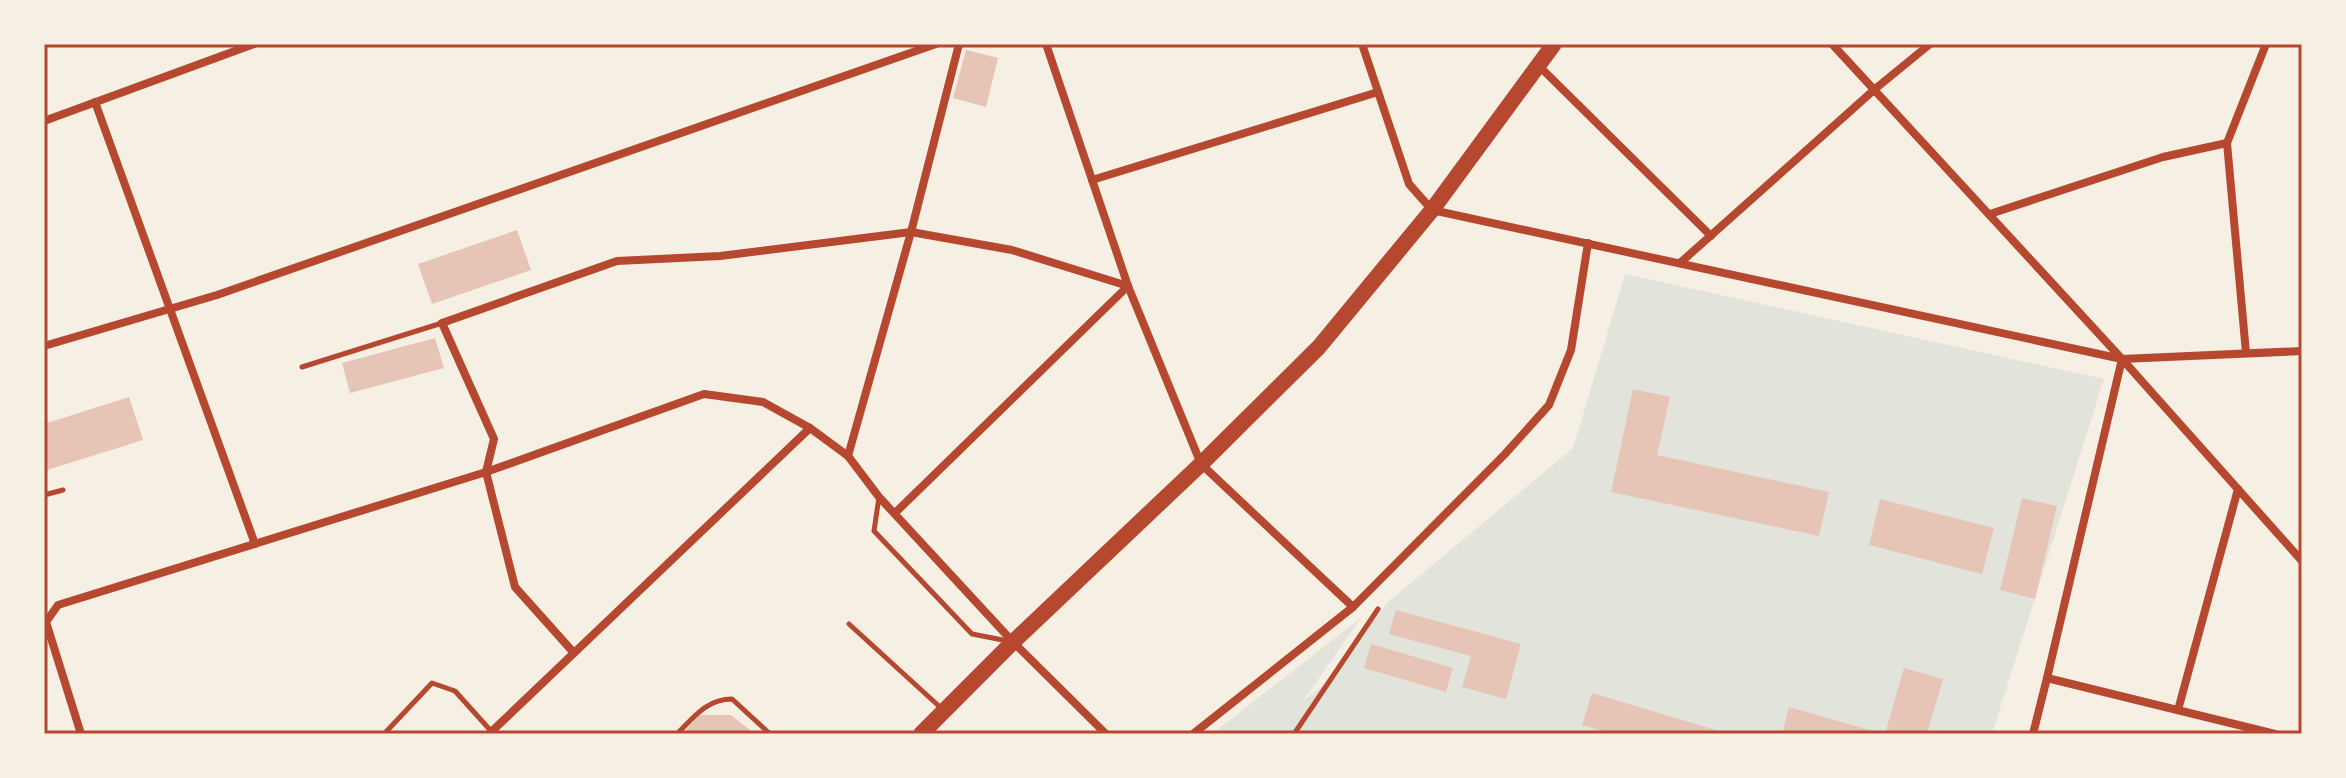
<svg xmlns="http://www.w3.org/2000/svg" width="2346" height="778" viewBox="0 0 2346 778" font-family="'PT Sans',sans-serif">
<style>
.green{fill:#e2e4dc}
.building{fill:#e6c5b7}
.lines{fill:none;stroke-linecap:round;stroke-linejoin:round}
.service{stroke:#b5482f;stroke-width:5}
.minor{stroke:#b5482f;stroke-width:8}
.secondary{stroke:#b5482f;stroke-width:16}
.neatline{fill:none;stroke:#b5482f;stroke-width:3}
</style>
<rect width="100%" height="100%" fill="#f6efe4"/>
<polygon class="green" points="1625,274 2104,379 1992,734 1212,734 1362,617 1303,701 1325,684 1388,602 1573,448"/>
<g class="building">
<polygon points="966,50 998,58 986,107 953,98"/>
<polygon points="517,230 531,270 432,304 418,264"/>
<polygon points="435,338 444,368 350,393 342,363"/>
<polygon points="1633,389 1670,397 1657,455 1829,492 1819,536 1611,492"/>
<polygon points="129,397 143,440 44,471 44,424"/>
<polygon points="2022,498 2057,506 2035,599 2000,590"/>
<polygon points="1880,499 1994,528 1982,574 1869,545"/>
<polygon points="1396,610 1521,644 1506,699 1462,687 1471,656 1389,634"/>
<polygon points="1371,644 1453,668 1446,692 1364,668"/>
<polygon points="1904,668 1943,679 1927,734 1885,734"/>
<polygon points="1592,693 1726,733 1726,734 1612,734 1582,725"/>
<polygon points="1789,707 1873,731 1872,734 1782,734"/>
<polygon points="700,715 731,715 755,734 682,734"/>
</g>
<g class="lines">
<g class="service">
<polyline points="302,367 442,323"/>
<polyline points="44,495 63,490"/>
<polyline points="879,497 874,531 972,634 1008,641"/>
<polyline points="849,624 941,708"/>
<polyline points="384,734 432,683 455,691 491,731"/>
<path d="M677,734c17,-17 30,-35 55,-35l38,35"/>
<polyline points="1294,734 1378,609"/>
</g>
<g class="minor">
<polyline points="1046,44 1128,286 1201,464 1353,607"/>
<polyline points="1362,44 1409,184 1432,210 2122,359 2302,351"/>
<polyline points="1832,44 2122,359 2302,561"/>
<polyline points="1538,65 1711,236"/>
<polyline points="95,102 255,544"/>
<polyline points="44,121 254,44"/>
<polyline points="1092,180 1378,92"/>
<polyline points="1990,214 2163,157 2227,143"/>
<polyline points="1680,263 1875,89 1930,44"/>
<polyline points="44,346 217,295 936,44"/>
<polyline points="2246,353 2227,143 2266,44"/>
<polyline points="2122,359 2047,678 2275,734"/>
<polyline points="848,456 911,232 959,44"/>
<polyline points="574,653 515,587 486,472 494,439 442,323 617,261 720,256 911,232 1012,250 1128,286 895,513"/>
<polyline points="2178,710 2238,489"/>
<polyline points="81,734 46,622 58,605 486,472 704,394 763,402 810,428 848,456 879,497 1013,642 1106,734"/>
<polyline points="489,734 810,428"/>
<polyline points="1193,734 1353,607 1505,454 1549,405 1571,350 1588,243"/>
<polyline points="2033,734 2047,678"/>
</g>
<polyline class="secondary" points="921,734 1013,642 1201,464 1319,347 1432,210 1554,44"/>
</g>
<rect width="2346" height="778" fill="none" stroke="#f6efe4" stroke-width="92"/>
<rect x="46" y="46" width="2254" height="686" class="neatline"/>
</svg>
